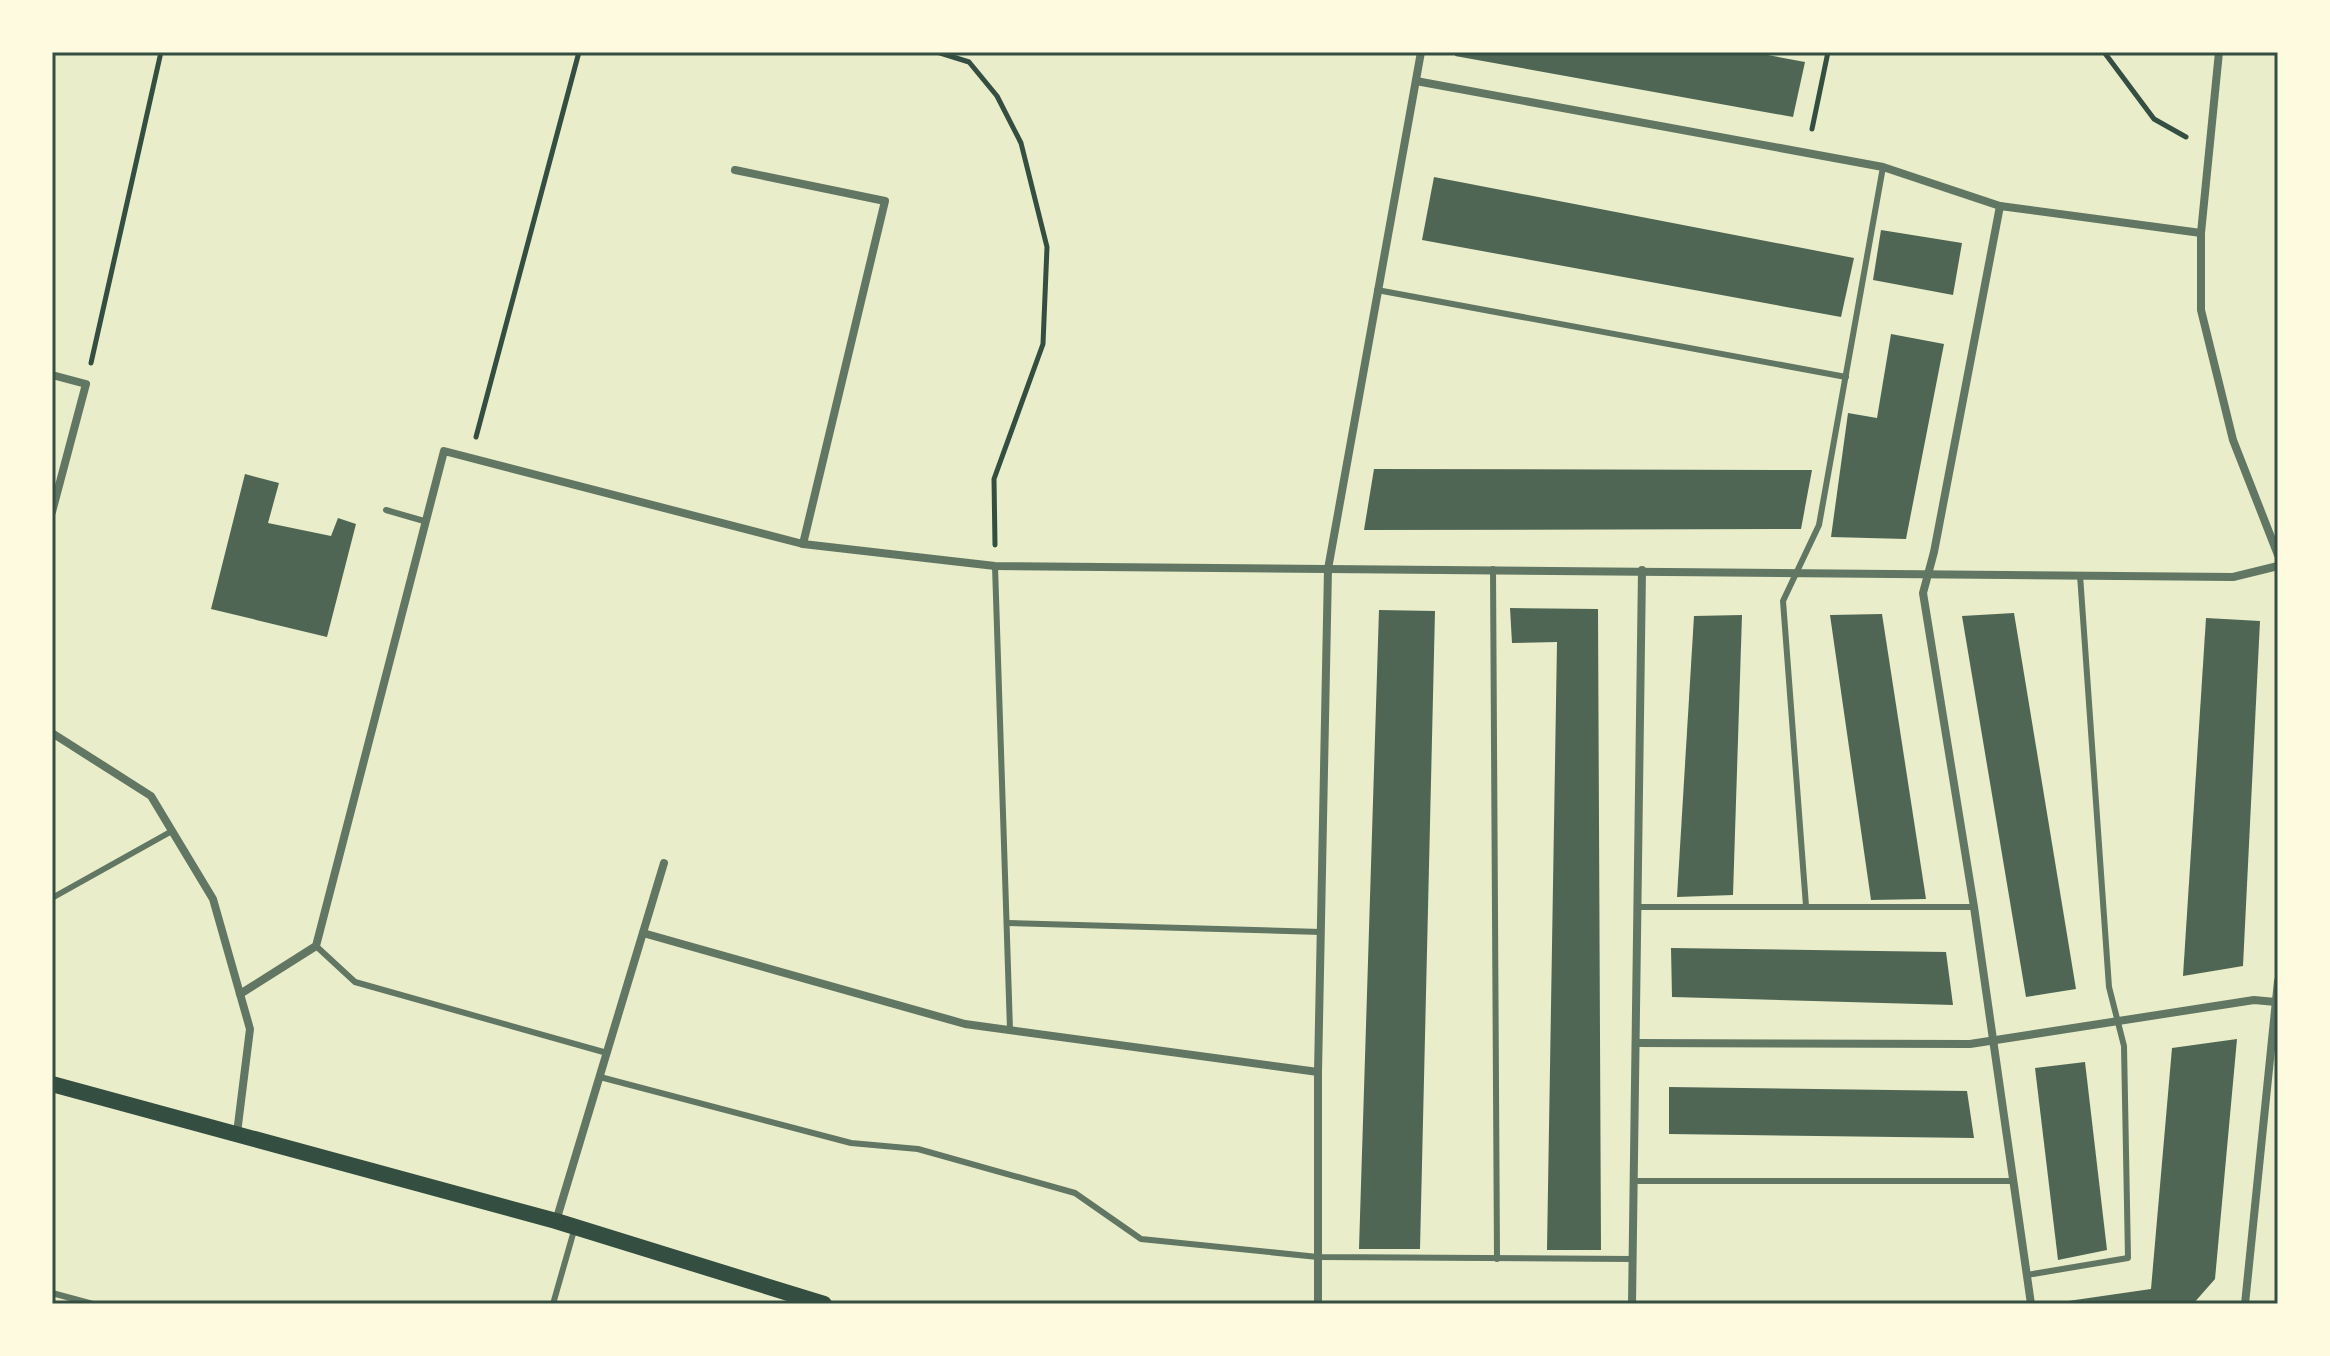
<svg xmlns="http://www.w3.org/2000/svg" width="2330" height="1356" viewBox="0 0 2330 1356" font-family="Rubik,sans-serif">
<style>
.building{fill:#4f6655}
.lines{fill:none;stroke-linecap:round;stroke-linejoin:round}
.path{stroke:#344e41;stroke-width:5}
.service{stroke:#617663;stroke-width:6}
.minor{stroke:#617663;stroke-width:8}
.secondary{stroke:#344e41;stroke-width:16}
.neatline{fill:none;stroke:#344e41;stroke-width:3}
</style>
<rect width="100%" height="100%" fill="#e9edc9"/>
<g class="building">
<polygon points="1456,52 1752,52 1805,62 1793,117 1455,56"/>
<polygon points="1434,177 1854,258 1841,317 1422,240"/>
<polygon points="1881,230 1962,243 1953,295 1873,280"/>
<polygon points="1891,334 1944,344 1906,539 1831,537 1848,413 1877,418"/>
<polygon points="1374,469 1812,470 1801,529 1364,530"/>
<polygon points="245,474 279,483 268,523 331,536 338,518 356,524 327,637 211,609"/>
<polygon points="1510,608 1598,609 1601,1250 1547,1250 1557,642 1512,643"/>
<polygon points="1379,610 1435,611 1420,1249 1359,1249"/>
<polygon points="2014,613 2076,989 2026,997 1962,616"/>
<polygon points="1882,614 1926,899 1871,900 1830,615"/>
<polygon points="1742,615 1733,895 1677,897 1694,616"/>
<polygon points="2206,618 2260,621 2243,966 2183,976"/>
<polygon points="1671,948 1946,952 1953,1005 1672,997"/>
<polygon points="2237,1039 2215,1279 2193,1304 2068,1304 2068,1301 2151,1289 2172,1048"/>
<polygon points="2085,1062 2107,1250 2058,1260 2035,1068"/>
<polygon points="1669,1087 1967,1091 1974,1138 1669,1134"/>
</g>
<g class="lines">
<g class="path">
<polyline points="937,52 969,62 997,96 1021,143 1047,247 1043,344 994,479 995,545"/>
<polyline points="2104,52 2154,119 2186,137"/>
<polyline points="1812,129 1828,52"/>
<polyline points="91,363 161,52"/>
<polyline points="476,437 579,52"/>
</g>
<g class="service">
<polyline points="1377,290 1846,377"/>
<polyline points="386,510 424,521"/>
<polyline points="995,566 1010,1030"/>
<polyline points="1493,569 1497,1259"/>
<polyline points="52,898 172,831"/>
<polyline points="1806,906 1783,601 1819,525 1883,167"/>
<polyline points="1639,907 1974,907"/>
<polyline points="1007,923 1321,932"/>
<polyline points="316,946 355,982 607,1053"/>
<polyline points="600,1077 851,1143 918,1149 1075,1193 1141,1239 1318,1257 1632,1259"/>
<polyline points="1634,1181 2011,1181"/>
<polyline points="2027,1275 2128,1258 2124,1046 2109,987 2080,575"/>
<polyline points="52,1293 93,1304"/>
<polyline points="553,1304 575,1227"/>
</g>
<g class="minor">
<polyline points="2219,52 2201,233 2201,310 2233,440 2278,555"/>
<polyline points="1416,81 1883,167 2000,206 2201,233"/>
<polyline points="735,170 885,201 803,544"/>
<polyline points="2000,206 1934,552 1923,593 1974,907 2031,1304"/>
<polyline points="52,375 86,384 52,512"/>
<polyline points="52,733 151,796 213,899 250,1029 237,1133"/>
<polyline points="643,933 965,1024 1318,1072"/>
<polyline points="240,994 316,946 444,451 803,544 995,566 2233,577 2278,566"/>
<polyline points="1636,1043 1970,1044 2254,1000 2276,1002"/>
<polyline points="556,1221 664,863"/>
<polyline points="1318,1304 1318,1072 1328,569 1421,52"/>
<polyline points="1632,1304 1642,570"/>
<polyline points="2245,1304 2278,981"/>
</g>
<polyline class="secondary" points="52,1084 556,1221 824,1304"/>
</g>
<rect width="2330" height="1356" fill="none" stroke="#fefae0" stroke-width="108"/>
<rect x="54" y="54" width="2222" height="1248" class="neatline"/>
</svg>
